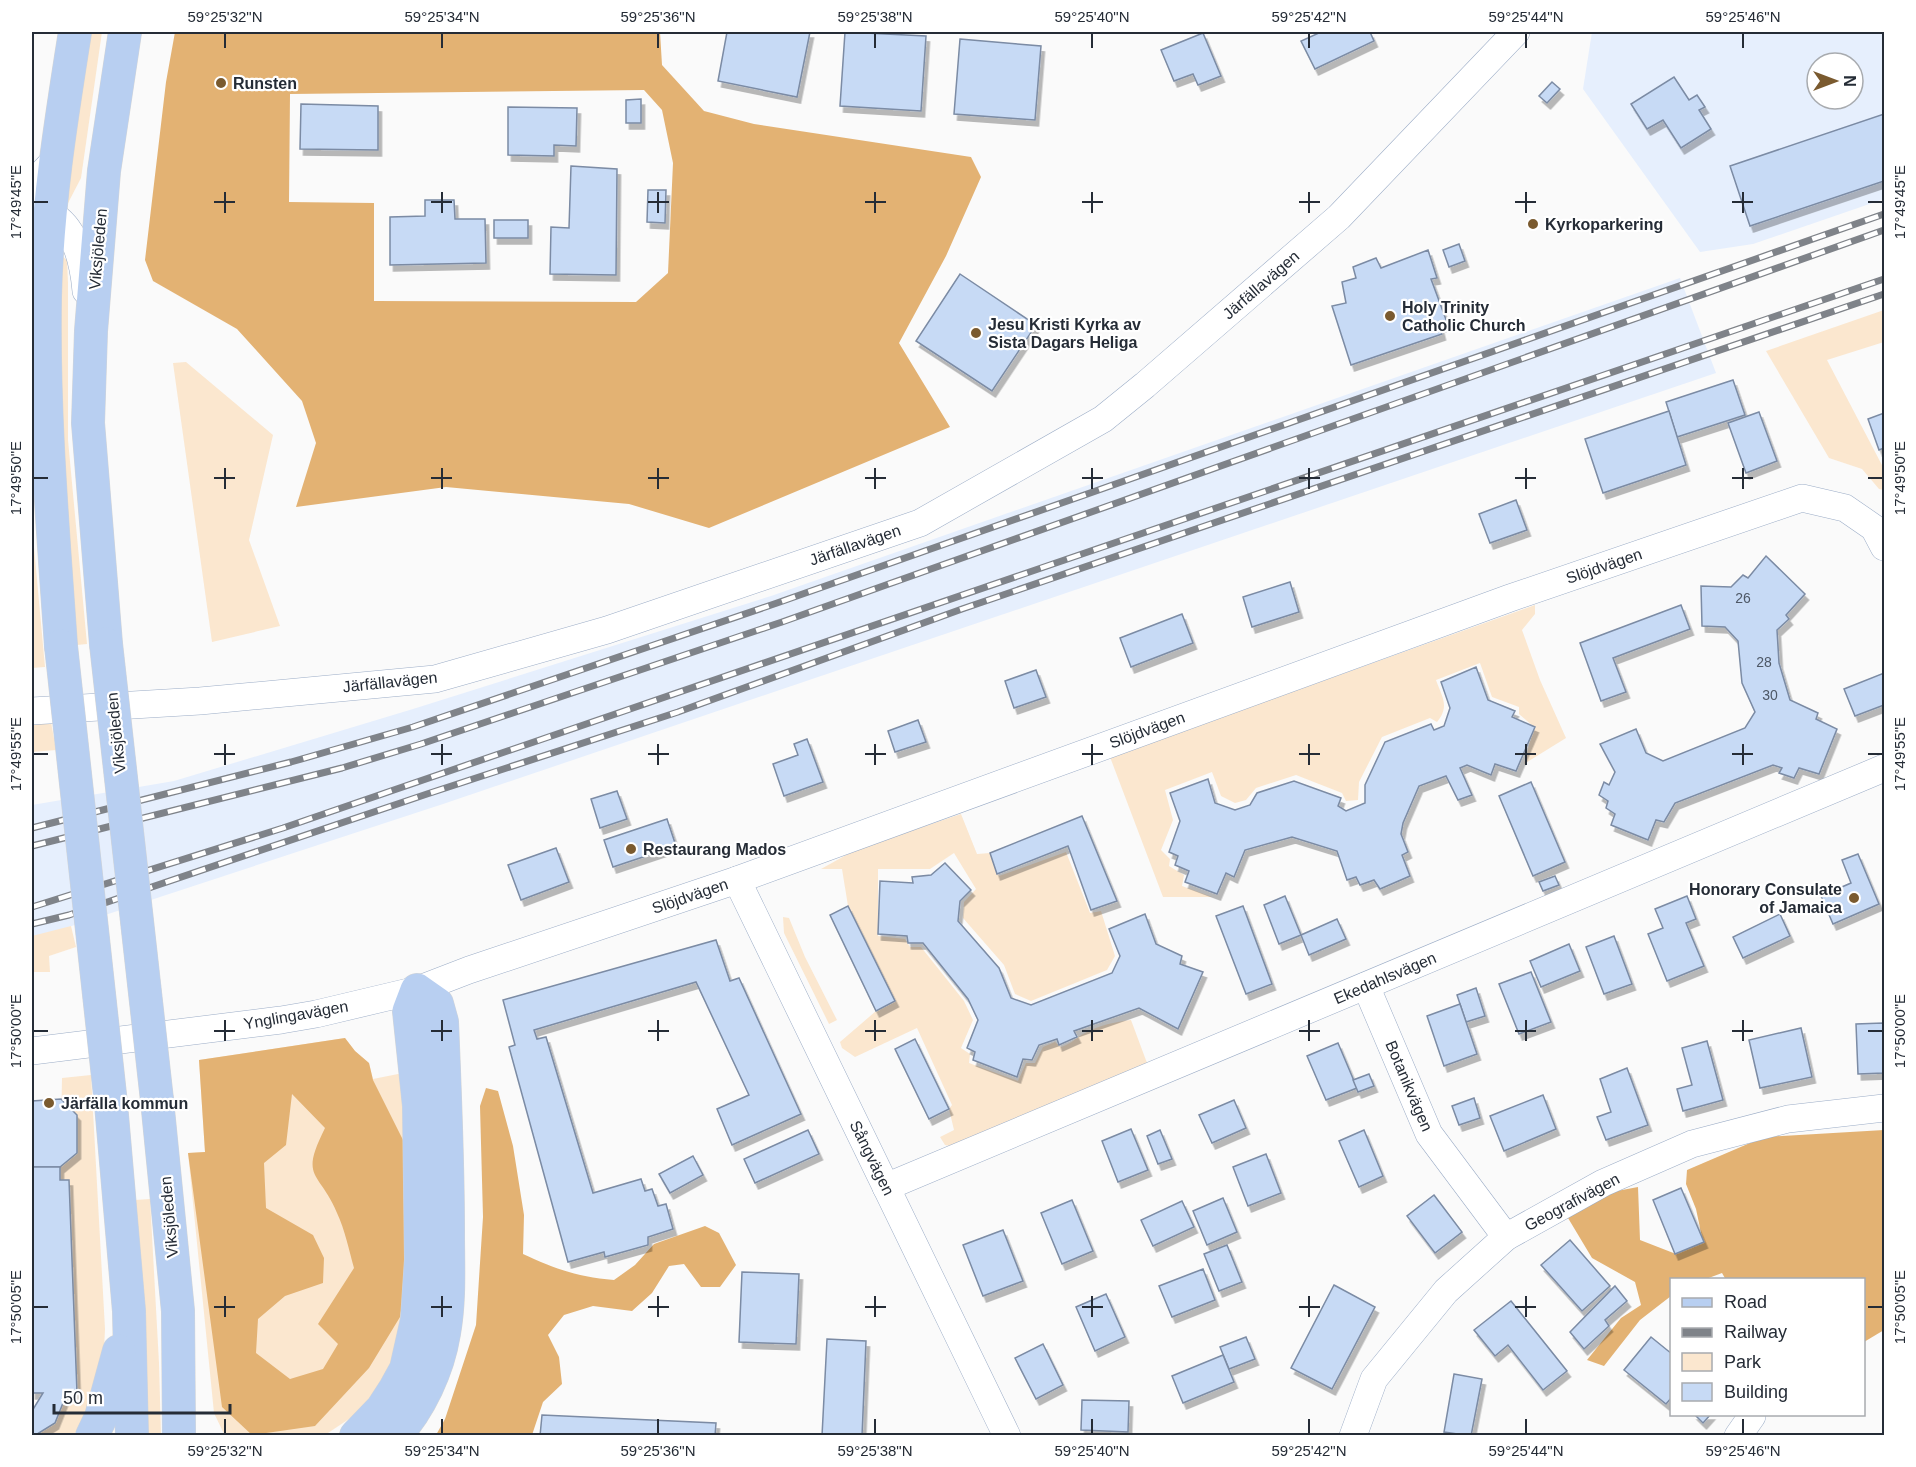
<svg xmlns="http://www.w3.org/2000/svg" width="1916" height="1467" viewBox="0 0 1916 1467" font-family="Helvetica,sans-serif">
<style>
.built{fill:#e6effd;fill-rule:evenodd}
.green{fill:#fbe7cf}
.forest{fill:#e3b273;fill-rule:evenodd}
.building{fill:#c7daf5;stroke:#7b8ba4;stroke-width:1.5;filter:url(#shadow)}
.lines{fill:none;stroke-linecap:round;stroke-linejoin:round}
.minor-casing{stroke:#9cadc7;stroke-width:28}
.major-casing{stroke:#d3d5d7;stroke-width:34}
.minor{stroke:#fff;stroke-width:27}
.major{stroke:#b8cff1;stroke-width:33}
.rail-casing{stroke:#7f8389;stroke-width:7}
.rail{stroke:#fff;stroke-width:4.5;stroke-dasharray:14;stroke-linecap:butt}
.major-bridge-casing{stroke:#d3d5d7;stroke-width:34;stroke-linecap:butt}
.major-bridge{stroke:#b8cff1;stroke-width:33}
.ticks{fill:none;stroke:#252c36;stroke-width:2}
.poi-dot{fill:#7a5a2f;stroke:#fff;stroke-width:2}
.labels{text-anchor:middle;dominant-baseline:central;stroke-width:4.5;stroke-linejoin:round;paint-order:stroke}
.number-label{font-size:14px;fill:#4e5866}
.poi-label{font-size:16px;font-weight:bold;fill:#252c36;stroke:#fff;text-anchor:start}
.street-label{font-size:16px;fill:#252c36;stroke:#fff}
.neatline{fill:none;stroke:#252c36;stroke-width:2}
.ticks-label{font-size:15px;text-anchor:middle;fill:#252c36}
</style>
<defs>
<filter id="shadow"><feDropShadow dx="3.5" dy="6" stdDeviation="0" flood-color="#0004"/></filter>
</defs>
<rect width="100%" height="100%" fill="#fafafa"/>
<g class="built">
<path d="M1592,32h292v167l-131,45 -53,8 -117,-163zM1817,63h36v36h-36z"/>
<polygon points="1680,278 1716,373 443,804 32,939 32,805 174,781 413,709 771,596"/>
</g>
<g class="green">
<polygon points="86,32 102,32 81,178 67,205"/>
<polygon points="63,257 67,260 68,283 68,440 87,644 77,645 60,454 59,290"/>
<polygon points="1884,310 1884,342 1827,360 1884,469 1884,490 1879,489 1862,469 1829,458 1766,351"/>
<polygon points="186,362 273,435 249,540 280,626 212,642 173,363"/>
<polygon points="32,525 45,667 32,668"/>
<path d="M1535,605v9l-13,16 18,50 26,58 -42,26 10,-37 -15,-13v-7l-27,-10 -12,-34 -44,17c6,17 14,26 1,42l-7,-4 -48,19 -23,45 -1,18 -12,1 -4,-8 -46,-18 -40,13 -10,12 -11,3 -14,-7 -9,-24 -47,18 8,30 -12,30 9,9 -1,7 15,9 -2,11 30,11h-49l-53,-140z"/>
<polygon points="51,722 56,750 32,752 32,723"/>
<path d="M961,814l16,40 13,-1 9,23 67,-24 24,61 11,-2 14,45 -8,14 -76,31 -16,-7 -11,-29 -41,-47 1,-16 12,-13 -22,-36 -24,16h-52v67l27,3 5,8h11l43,54 9,19 -12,28 9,6 -1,9 49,18 8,-18h9l8,-16 12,-5 6,5c12,-4 14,-9 24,-14 14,-8 30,-11 46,-13l16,43 -197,83 -5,-1 -5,-8 14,-7 -5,-21 3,-4 -35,-77 -62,29 -13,-9 -2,-6 36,-31 19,-10 -47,-95 -6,-37h-21l36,-20z"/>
<polygon points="783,917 789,918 805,957 837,1020 829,1024 784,933"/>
<polygon points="71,926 76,947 49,956 50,972 32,972 32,936"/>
<polygon points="345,1038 355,1051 369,1063 373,1079 398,1074 404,1075 402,1350 370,1405 325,1435 225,1436 214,1413 188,1153 205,1152 199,1060"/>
<polygon points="91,1075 105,1329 104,1350 86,1420 73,1435 34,1436 55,1423 67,1393 77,1392 69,1180 60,1180 62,1078"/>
<polygon points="150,1199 159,1363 161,1435 146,1435 135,1200"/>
</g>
<g class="forest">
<path d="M175,32h485l2,33 42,46 50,13 217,33 10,20 -35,79 -47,87 51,84 -241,101 -80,-24 -183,-17 -150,20 20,-64 -14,-42 -65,-72 -84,-48 -8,-21 21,-178zM644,90l18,20 11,53 -5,110 -32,29 -262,-1v-98l-85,-1 1,-108z"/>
<path d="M345,1038l10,13 14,12 4,17 33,66 3,115 -9,56 -31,51 -54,58 -63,9 -30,-28 -34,-254 17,-1 -6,-92zM292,1094l33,34c-26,52 -6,42 12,85 8,17 12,37 17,55l-36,56 20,20 -15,25 -33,10 -34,-26 2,-34 27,-23 38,-13 1,-25 -11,-23 -47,-27 -2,-45 22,-18z"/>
<path d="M486,1088l12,3 15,55 11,69 -1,39c32,15 55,23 91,26l21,-15 19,-21 51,-18 14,7 17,32 -16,22h-19l-17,-23 -15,2 -17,27 -20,18 -39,-5 -29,9 -16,20 11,22 3,27 -19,18 -11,33h-96l9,-16 31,-94 7,-108 -3,-111z"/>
<polygon points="1884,1130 1884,1330 1864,1342 1864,1280 1726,1280 1722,1273 1706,1279 1672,1280 1671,1296 1640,1320 1604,1366 1587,1360 1621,1318 1641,1305 1635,1282 1592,1258 1568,1218 1601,1194 1638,1187 1640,1240 1676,1254 1703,1242 1696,1209 1686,1184 1687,1170 1764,1137"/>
</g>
<g class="building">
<polygon points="727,32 810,32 797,97 718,81"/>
<polygon points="845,32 926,36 921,111 840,106"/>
<polygon points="1321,32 1370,32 1374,41 1315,69 1301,41"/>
<polygon points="1203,33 1221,76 1198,85 1193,74 1174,81 1161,50"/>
<polygon points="960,39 1041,46 1035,120 954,114"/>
<polygon points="1674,77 1689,100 1697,95 1705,107 1699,110 1711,129 1681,148 1663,120 1647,129 1631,104"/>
<polygon points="1552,82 1560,89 1547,103 1539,96"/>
<polygon points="641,99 641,123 626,123 626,100"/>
<polygon points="301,104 378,106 378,150 300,149"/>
<polygon points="508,107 577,108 576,146 554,145 554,156 508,155"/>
<polygon points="1884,114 1884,181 1750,226 1730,166"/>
<polygon points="571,166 617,169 616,275 550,274 551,227 569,228"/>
<polygon points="648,190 666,190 665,223 647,222"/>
<polygon points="425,200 454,200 455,219 485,219 486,263 390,265 390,217 425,216"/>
<rect x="494" y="220" width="34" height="18"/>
<polygon points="1459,244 1465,261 1449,267 1443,250"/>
<polygon points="1428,250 1437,278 1431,279 1448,325 1440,326 1442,334 1351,365 1332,306 1346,303 1342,282 1356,278 1353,267 1376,258 1381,268"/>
<polygon points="960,274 1036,325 992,391 916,341"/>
<polygon points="1733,380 1745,415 1677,437 1666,402"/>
<polygon points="1669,411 1686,465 1603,493 1585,439"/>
<polygon points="1759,412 1777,461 1746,473 1728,423"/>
<polygon points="1884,413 1884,448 1879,450 1868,419"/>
<polygon points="1516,500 1527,530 1490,543 1479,514"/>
<polygon points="1766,556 1805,594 1786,615 1789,619 1777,630 1779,663 1790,700 1818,713 1816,719 1837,729 1819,774 1799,768 1794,778 1779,773 1782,768 1773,765 1675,803 1664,822 1656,820 1648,840 1611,825 1615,814 1606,808 1608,801 1599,795 1604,782 1609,785 1615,772 1600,744 1636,729 1646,753 1663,761 1745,728 1755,712 1742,683 1738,641 1725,627 1702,626 1701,586 1731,587 1743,575 1748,578"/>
<polygon points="1290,582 1299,612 1252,627 1243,597"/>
<polygon points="1681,605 1690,629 1613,658 1626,692 1601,701 1580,643"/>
<polygon points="1182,614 1193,643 1131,667 1120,638"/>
<polygon points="1476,667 1488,700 1515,711 1512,717 1535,727 1516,771 1495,764 1491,775 1467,765 1460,768 1472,795 1458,800 1446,776 1419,786 1403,823 1401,834 1408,852 1402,855 1410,876 1380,889 1374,880 1360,885 1356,877 1347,880 1337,851 1292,837 1245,850 1234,877 1226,873 1217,894 1185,882 1189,871 1175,865 1178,856 1169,852 1180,821 1170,793 1208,779 1215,803 1235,810 1250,805 1257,793 1294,781 1341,798 1338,806 1346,811 1365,803 1365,785 1385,742 1431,724 1434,730 1444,726 1450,708 1441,682"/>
<polygon points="1036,670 1046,697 1014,708 1005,681"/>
<polygon points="1884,673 1884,705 1855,716 1844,689"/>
<polygon points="918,720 926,742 895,752 888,731"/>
<polygon points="807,739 823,782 784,796 773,764 798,755 794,744"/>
<polygon points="1531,782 1565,862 1533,876 1499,796"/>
<polygon points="617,791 627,819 600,828 591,799"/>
<polygon points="1082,816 1117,901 1091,910 1068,846 997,874 990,853"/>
<polygon points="667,819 676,846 613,867 604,840"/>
<polygon points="556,848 569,882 521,900 508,865"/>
<polygon points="1858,854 1879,904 1833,924 1821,896 1851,883 1842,860"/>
<polygon points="945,863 971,890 960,901 958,921 999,968 1011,998 1031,1005 1112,973 1120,956 1109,929 1145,914 1156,944 1182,956 1180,964 1203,972 1178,1029 1139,1008 1074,1031 1077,1037 1059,1045 1057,1039 1039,1045 1032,1060 1023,1059 1017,1077 973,1060 975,1052 967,1048 978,1020 968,999 923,943 908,943 907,936 878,934 880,881 913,883 912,877 931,875"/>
<polygon points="1555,876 1559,885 1543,891 1539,882"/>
<polygon points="1285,896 1301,935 1279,944 1264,905"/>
<polygon points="1687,896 1696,919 1686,923 1704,966 1667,981 1648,934 1663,928 1655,909"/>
<polygon points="848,906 895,1001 876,1011 830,915"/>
<polygon points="1243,906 1272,984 1246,994 1216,916"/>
<polygon points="1780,914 1790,936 1743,958 1733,937"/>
<polygon points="1337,919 1346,939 1309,955 1301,935"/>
<polygon points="1614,936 1632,984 1604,994 1586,947"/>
<polygon points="716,940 730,981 739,978 801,1114 732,1145 717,1109 749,1095 696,982 534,1030 537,1039 546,1037 593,1193 641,1179 645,1191 652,1189 658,1206 666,1204 673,1229 648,1237 648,1245 605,1257 604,1252 568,1262 509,1047 515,1045 503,1000"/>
<polygon points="1569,944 1580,971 1541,987 1530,961"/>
<polygon points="1531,972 1551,1022 1519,1034 1499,984"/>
<polygon points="1476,988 1485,1016 1466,1022 1457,995"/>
<polygon points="1460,1004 1477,1054 1444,1066 1427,1016"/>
<polygon points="1883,1023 1884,1073 1858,1074 1856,1024"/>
<polygon points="1801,1028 1812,1077 1760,1088 1749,1040"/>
<polygon points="915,1039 949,1109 929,1119 895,1049"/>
<polygon points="1707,1041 1723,1100 1683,1111 1677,1089 1692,1085 1682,1048"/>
<polygon points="1338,1043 1357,1088 1326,1100 1307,1056"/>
<polygon points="1627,1068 1648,1125 1606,1140 1597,1117 1611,1112 1600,1079"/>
<polygon points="1369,1074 1374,1086 1358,1092 1353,1080"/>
<polygon points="1543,1095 1556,1129 1504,1151 1490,1116"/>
<polygon points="1474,1098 1480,1118 1459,1125 1452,1106"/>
<polygon points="61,1099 77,1115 77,1153 60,1167 32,1167 32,1101"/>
<polygon points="1234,1100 1246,1128 1212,1143 1199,1115"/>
<polygon points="1131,1129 1148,1170 1118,1182 1102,1141"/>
<polygon points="808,1130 819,1154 755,1183 744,1159"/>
<polygon points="1160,1130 1172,1159 1158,1164 1147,1136"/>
<polygon points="1364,1130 1383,1176 1359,1187 1339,1141"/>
<polygon points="1266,1154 1281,1193 1248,1206 1233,1167"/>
<polygon points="693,1156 703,1175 670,1193 659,1174"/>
<polygon points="32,1167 60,1167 60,1180 69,1180 77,1393 67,1393 55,1423 34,1436 32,1436 32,1411 43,1393 32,1393"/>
<polygon points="1681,1188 1704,1242 1675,1254 1653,1200"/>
<polygon points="1434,1195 1462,1232 1435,1253 1407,1216"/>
<polygon points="1223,1198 1237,1232 1207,1245 1193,1211"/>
<polygon points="1072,1200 1093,1251 1062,1264 1041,1213"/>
<polygon points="1182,1201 1194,1227 1153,1246 1141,1220"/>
<polygon points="1003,1230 1023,1281 983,1296 963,1245"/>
<polygon points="1570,1240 1610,1286 1582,1311 1541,1265"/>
<polygon points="1227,1245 1242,1282 1219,1291 1204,1254"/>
<polygon points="1203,1269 1215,1300 1172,1317 1159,1286"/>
<polygon points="742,1272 799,1274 796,1344 739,1342"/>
<polygon points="1334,1285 1375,1307 1332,1389 1291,1368"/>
<polygon points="1615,1286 1627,1301 1605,1320 1609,1326 1584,1349 1570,1332"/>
<polygon points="1106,1294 1125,1337 1095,1351 1076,1307"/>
<polygon points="1511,1301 1567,1371 1543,1390 1508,1345 1495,1356 1474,1330"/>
<polygon points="1246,1337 1255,1359 1229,1369 1220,1347"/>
<polygon points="1651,1337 1672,1354 1672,1397 1666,1404 1624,1370"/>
<polygon points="827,1339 866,1341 862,1436 822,1436"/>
<polygon points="1043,1344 1063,1385 1036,1399 1015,1358"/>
<polygon points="1223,1355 1234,1382 1183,1403 1172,1376"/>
<polygon points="1454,1374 1482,1379 1471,1436 1444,1432"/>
<polygon points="1082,1400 1129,1401 1128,1432 1081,1430"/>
<polygon points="1694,1414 1711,1414 1703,1423"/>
<polygon points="542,1415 716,1423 715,1436 540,1436"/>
</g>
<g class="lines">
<defs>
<g id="minor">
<polyline points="32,184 54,161"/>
<path d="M32,209c41,4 51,48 54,82"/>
<polyline points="32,711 200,701 435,679 607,630 920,523 1103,419 1145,385 1339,217 1516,32"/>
<polyline points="737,880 1007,1436"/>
<polyline points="1366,986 1429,1134 1506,1237"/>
<polyline points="32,1051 281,1020 316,1014 417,990 469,970 737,880 1510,598 1802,498 1845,508 1874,528 1884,547"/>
<polyline points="886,1187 1884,768"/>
<polyline points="1353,1436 1374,1379 1446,1291 1506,1237 1603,1183 1692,1144 1788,1119 1884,1108"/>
<polyline points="1738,1436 1752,1416"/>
</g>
<g id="major">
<polyline points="106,644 88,423 91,331 104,171 125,32"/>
<path d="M61,646c-8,-116 -18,-232 -16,-349 2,-89 16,-177 30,-265"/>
<polyline points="157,1100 178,1311 179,1436"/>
<polyline points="111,1104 129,1311 132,1436"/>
<polyline points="92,1436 101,1417 119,1351"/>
<path d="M356,1436l26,-27 13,-20 11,-20 11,-49 4,-60 -2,-154 -10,-95 8,-21 20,14 5,18c3,70 6,140 6,211 0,33 2,67 -4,100 -6,37 -24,75 -49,103"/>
</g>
</defs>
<use href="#minor" class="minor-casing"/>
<use href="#major" class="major-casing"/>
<use href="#minor" class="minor"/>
<use href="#major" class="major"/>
<defs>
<g id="rail">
<polyline points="32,828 291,762 413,727 777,603 1884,214"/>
<polyline points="32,846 342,768 421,744 782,622 1884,230"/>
<polyline points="32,907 283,828 1884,279"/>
<polyline points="32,924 69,915 427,794 678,712 962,609 1884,294"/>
</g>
</defs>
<use href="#rail" class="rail-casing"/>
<use href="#rail" class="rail"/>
<defs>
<g id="major-bridge">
<polyline points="106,644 157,1100"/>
<polyline points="61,646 111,1104"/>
</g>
</defs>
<use href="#major-bridge" class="major-bridge-casing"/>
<use href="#major-bridge" class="major-bridge"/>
</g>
<path class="ticks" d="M225,33v15M442,33v15M658,33v15M875,33v15M1092,33v15M1309,33v15M1526,33v15M1743,33v15M225,192v21M442,192v21M658,192v21M875,192v21M1092,192v21M1309,192v21M1526,192v21M1743,192v21M33,202h15M214,202h21M431,202h21M648,202h21M865,202h21M1082,202h21M1299,202h21M1515,202h21M1732,202h21M1868,202h15M225,468v21M442,468v21M658,468v21M875,468v21M1092,468v21M1309,468v21M1526,468v21M1743,468v21M33,478h15M214,478h21M431,478h21M648,478h21M865,478h21M1082,478h21M1299,478h21M1515,478h21M1732,478h21M1868,478h15M225,744v21M442,744v21M658,744v21M875,744v21M1092,744v21M1309,744v21M1526,744v21M1743,744v21M33,754h15M214,754h21M431,754h21M648,754h21M865,754h21M1082,754h21M1299,754h21M1515,754h21M1732,754h21M1868,754h15M225,1020v21M442,1020v21M658,1020v21M875,1020v21M1092,1020v21M1309,1020v21M1526,1020v21M1743,1020v21M33,1031h15M214,1031h21M431,1031h21M648,1031h21M865,1031h21M1082,1031h21M1299,1031h21M1515,1031h21M1732,1031h21M1868,1031h15M225,1296v21M442,1296v21M658,1296v21M875,1296v21M1092,1296v21M1309,1296v21M1526,1296v21M33,1307h15M214,1307h21M431,1307h21M648,1307h21M865,1307h21M1082,1307h21M1299,1307h21M1515,1307h21M1868,1307h15M225,1419v15M442,1419v15M658,1419v15M875,1419v15M1092,1419v15M1309,1419v15M1526,1419v15M1743,1419v15"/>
<g class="poi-dot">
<circle cx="221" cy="83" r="6"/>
<circle cx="1533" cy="224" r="6"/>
<circle cx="1390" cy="316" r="6"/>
<circle cx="976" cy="333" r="6"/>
<circle cx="631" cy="849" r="6"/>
<circle cx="1854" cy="898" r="6"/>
<circle cx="49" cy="1103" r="6"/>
</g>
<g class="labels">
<g class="number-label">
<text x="1743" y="598">26</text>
<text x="1764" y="662">28</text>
<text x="1770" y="695">30</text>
</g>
<g class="poi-label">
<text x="233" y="83">Runsten</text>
<text x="1545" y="224">Kyrkoparkering</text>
<text x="1402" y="307">Holy Trinity<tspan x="1402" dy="18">Catholic Church</tspan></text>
<text x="988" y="324">Jesu Kristi Kyrka av<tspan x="988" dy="18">Sista Dagars Heliga</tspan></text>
<text x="643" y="849">Restaurang Mados</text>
<text x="1842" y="889" text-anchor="end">Honorary Consulate<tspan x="1842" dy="18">of Jamaica</tspan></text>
<text x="61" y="1103">Järfälla kommun</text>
</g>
<g class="street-label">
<text transform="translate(98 249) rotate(-85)">Viksjöleden</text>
<text transform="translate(1261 285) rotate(-41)">Järfällavägen</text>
<text transform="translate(855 545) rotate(-19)">Järfällavägen</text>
<text transform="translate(1604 566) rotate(-19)">Slöjdvägen</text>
<text transform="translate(390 682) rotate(-6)">Järfällavägen</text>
<text transform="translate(1147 730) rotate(-20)">Slöjdvägen</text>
<text transform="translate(116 733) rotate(-96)">Viksjöleden</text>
<text transform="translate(690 896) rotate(-19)">Slöjdvägen</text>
<text transform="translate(1385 978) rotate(-23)">Ekedahlsvägen</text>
<text transform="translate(296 1015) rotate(-10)">Ynglingavägen</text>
<text transform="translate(1409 1086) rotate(67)">Botanikvägen</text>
<text transform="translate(872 1158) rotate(64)">Sångvägen</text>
<text transform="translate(1572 1202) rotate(-28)">Geografivägen</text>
<text transform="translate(169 1217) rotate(-95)">Viksjöleden</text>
</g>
</g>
<rect width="1916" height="1467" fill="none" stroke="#ffffff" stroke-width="66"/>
<rect x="1670" y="1278" width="195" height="138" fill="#ffffff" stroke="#a8abaf" stroke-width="1.5"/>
<rect x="1682" y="1298" width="30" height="9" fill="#b8cff1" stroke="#a8abaf" stroke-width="1.5"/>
<text x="1724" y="1308" font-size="18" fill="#252c36">Road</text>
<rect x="1682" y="1328" width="30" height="9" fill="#7f8389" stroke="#a8abaf" stroke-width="1.5"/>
<text x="1724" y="1338" font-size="18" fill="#252c36">Railway</text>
<rect x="1682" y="1353" width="30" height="18" fill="#fbe7cf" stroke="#a8abaf" stroke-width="1.5"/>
<text x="1724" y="1368" font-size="18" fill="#252c36">Park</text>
<rect x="1682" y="1383" width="30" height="18" fill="#c7daf5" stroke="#a8abaf" stroke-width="1.5"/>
<text x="1724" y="1398" font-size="18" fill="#252c36">Building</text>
<g transform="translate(1835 81) rotate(90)"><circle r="28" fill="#ffffff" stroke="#a8abaf" stroke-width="1.5"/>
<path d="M0-4.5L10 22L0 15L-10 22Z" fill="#7a5a2f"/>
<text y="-9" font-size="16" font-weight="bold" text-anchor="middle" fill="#252c36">N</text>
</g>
<path d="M54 1404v9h176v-9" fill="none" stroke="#252c36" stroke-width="3"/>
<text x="63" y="1404" font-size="18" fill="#252c36" stroke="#ffffff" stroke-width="4.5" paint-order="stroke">50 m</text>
<rect x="33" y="33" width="1850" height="1401" class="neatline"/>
<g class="ticks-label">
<text x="225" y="22">59°25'32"N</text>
<text x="442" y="22">59°25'34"N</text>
<text x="658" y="22">59°25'36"N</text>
<text x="875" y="22">59°25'38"N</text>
<text x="1092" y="22">59°25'40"N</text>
<text x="1309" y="22">59°25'42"N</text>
<text x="1526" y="22">59°25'44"N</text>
<text x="1743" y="22">59°25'46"N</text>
<text transform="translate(1900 202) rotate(-90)" y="5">17°49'45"E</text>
<text transform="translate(16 202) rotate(-90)" y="5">17°49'45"E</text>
<text transform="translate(1900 478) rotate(-90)" y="5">17°49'50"E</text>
<text transform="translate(16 478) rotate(-90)" y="5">17°49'50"E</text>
<text transform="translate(1900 754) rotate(-90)" y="5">17°49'55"E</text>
<text transform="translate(16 754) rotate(-90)" y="5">17°49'55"E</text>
<text transform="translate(1900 1031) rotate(-90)" y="5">17°50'00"E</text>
<text transform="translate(16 1031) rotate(-90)" y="5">17°50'00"E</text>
<text transform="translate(1900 1307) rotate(-90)" y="5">17°50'05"E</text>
<text transform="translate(16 1307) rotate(-90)" y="5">17°50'05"E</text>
<text x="225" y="1456">59°25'32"N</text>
<text x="442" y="1456">59°25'34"N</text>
<text x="658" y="1456">59°25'36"N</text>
<text x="875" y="1456">59°25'38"N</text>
<text x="1092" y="1456">59°25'40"N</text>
<text x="1309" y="1456">59°25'42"N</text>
<text x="1526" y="1456">59°25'44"N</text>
<text x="1743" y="1456">59°25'46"N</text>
</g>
</svg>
